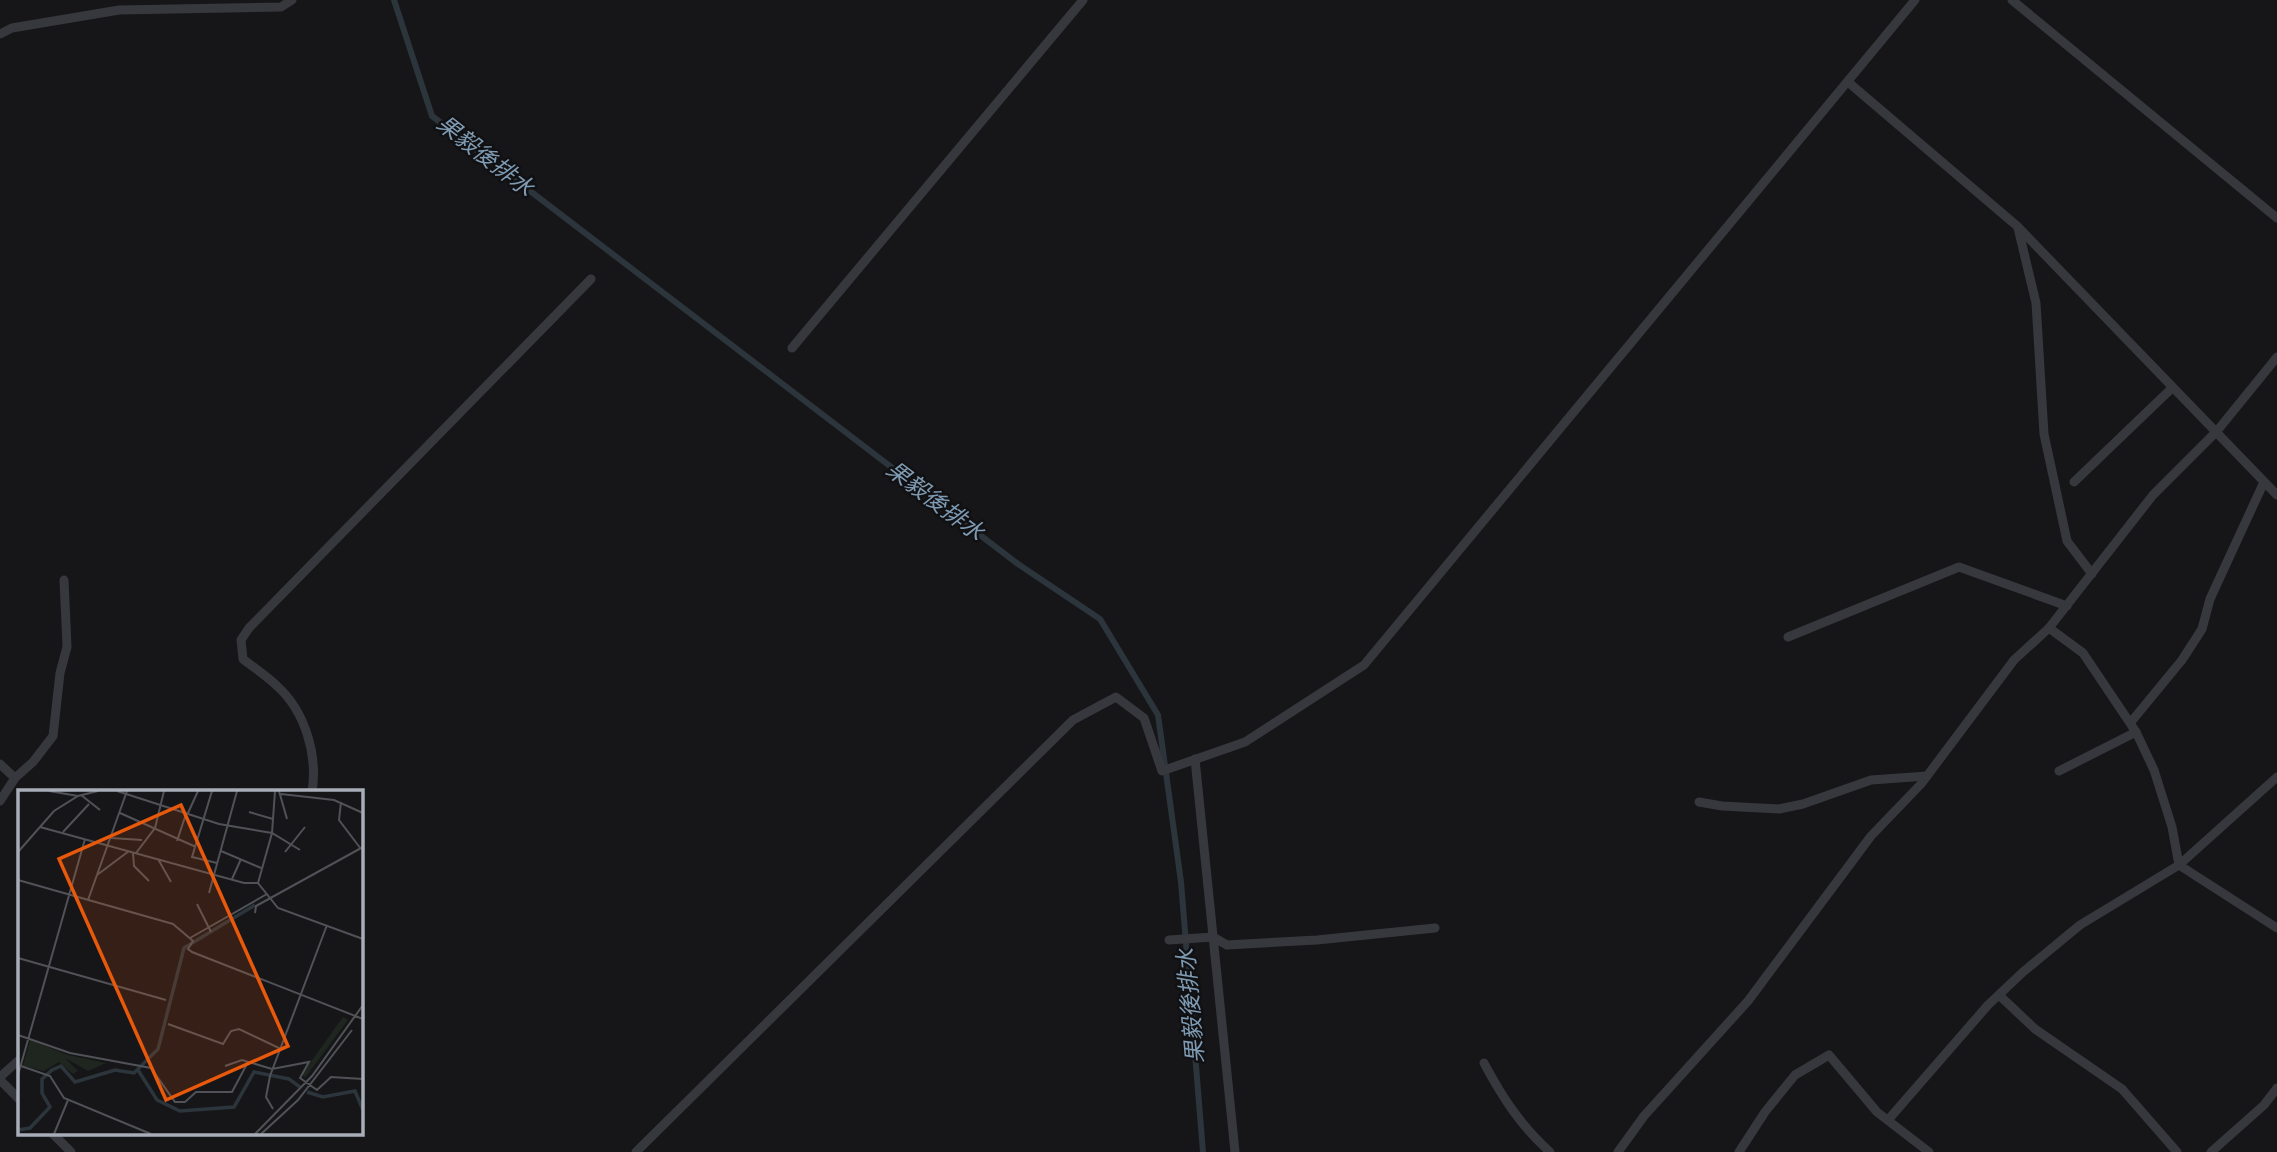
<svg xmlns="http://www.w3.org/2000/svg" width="2277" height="1152" viewBox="0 0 2277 1152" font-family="'Nunito Sans','Noto Sans TC',sans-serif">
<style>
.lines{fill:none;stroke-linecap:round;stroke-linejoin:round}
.stream{stroke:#2c353c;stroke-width:6}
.service{stroke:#37383d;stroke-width:9}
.labels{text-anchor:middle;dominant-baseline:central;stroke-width:5;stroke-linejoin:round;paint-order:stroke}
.water-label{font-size:23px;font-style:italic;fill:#7f9bb3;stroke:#111113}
.inset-river{fill:none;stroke:#2c353c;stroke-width:3.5}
.inset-road{fill:none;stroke:#505258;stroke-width:2}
.view{fill:#e8590c;fill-opacity:0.15;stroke:#e8590c;stroke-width:3.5}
.inset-edge{fill:none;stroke:#a8adb8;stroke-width:3.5}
</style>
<rect width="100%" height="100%" fill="#161618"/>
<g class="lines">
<polyline class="stream" points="394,0 432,116 1018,564 1100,619 1158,715 1181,882 1203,1152"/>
<g class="service">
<polyline points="2012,0 2277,218"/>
<polyline points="0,34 12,28 119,10 281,7 292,0"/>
<polyline points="1848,82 2017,226 2277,495"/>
<polyline points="2018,228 2036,303 2044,434 2067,541 2092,574"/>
<polyline points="792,348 1083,0"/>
<polyline points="2074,482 2172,388"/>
<polyline points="2049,628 2083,653 2136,732 2154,770 2172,827 2179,865 2277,928"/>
<polyline points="1788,637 1959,567 2067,606"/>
<polyline points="2131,722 2182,660 2202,629 2210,599 2264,482"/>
<polyline points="1195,759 1235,1152"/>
<polyline points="0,764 15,778"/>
<polyline points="2059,771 2136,732"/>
<path d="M312,792c6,-37 -7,-81 -35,-106 -10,-10 -23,-18 -34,-27l-2,-19 8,-12 342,-349"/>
<polyline points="0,801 15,778 33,762 53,736 60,673 67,647 64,580"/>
<polyline points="1699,802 1722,806 1779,809 1803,804 1871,780 1927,776"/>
<polyline points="1169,940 1213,937 1227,945 1317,940 1435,928"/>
<polyline points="1999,995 2035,1029 2122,1089 2177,1152"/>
<path d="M1484,1063c18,34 37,63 66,89"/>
<polyline points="0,1077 19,1060"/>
<polyline points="0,1080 19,1099"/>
<polyline points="1888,1120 1988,1005 2023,972 2080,925 2179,865 2277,777"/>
<polyline points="52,1133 71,1152"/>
<polyline points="636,1152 1073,720 1116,697 1144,718 1162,771 1245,742 1364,665 1915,0"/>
<polyline points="1618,1152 1644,1116 1748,1001 1871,836 1921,784 2014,660 2049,628 2153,495 2217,431 2277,357"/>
<polyline points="1739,1152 1765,1112 1795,1075 1829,1055 1877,1112 1929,1152"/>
<polyline points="2211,1152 2264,1105 2277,1088"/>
</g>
</g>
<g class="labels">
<g class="water-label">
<text transform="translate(485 156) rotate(38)">果毅後排水</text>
<text transform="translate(935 501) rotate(37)">果毅後排水</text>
<text transform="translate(1191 1006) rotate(-95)">果毅後排水</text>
</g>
</g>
<g transform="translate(18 790)">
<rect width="345" height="345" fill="#161618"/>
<path d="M325,227l5,3 -43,58 -3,-4zM12,250l38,15 38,8 -18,8 -23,-13 13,13 -5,3 -14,-12 -15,9 -21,-5z" fill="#1e261f"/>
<path class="inset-river" d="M120,280l19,30 23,11 54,-4 20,-35 35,7 11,8M289,302l16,5 32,-6 8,19M0,340l12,-2 20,-21 -8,-14v-14l10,-9 9,-4 14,16 40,-12 19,3 24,-24 26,-101 71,-43"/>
<path class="inset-road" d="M31,1l29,5M99,1l102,33 53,9 28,17M194,1l-20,66 25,6M257,1l-3,42 -14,50 20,25 85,31M261,1l8,28M263,4l53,6 29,13M63,5l19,15M323,12l-2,18 22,29M231,22l24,7M102,23l76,34M170,23l10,-22M22,37l204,56h14M45,42l26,-28M93,48l31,2M159,51l9,-27M203,61l40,17M0,62l36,-41 24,-15 20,-5M267,62l20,-25M115,63l1,13 15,15M118,63l19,-25 9,-37M140,69l13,23M79,85l32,-24M214,89l9,-20M0,90l155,44 20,17 -5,8 4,3 171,67M191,103l28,-102M70,110l39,-109M179,114l14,28M237,123l1,-7 107,-59M172,148l77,-44M0,168l148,42M150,234l55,20 8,-13 8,-2 42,20M0,245l52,18 81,15 24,34h10l11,-10h36l16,-30M3,276l29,10 14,22 87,36M207,276l17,-6 30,9 37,-7 -9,16 17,12 14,-13 32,2M0,285l67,-236M255,319l-7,-12 4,-21 57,-151M36,344l14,-34M237,344l57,-58 51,-71M243,344l37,-34 54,-70"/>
<path class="view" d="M163,15l107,241 -122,54 -107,-241z"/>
<rect width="345" height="345" class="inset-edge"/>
</g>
</svg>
